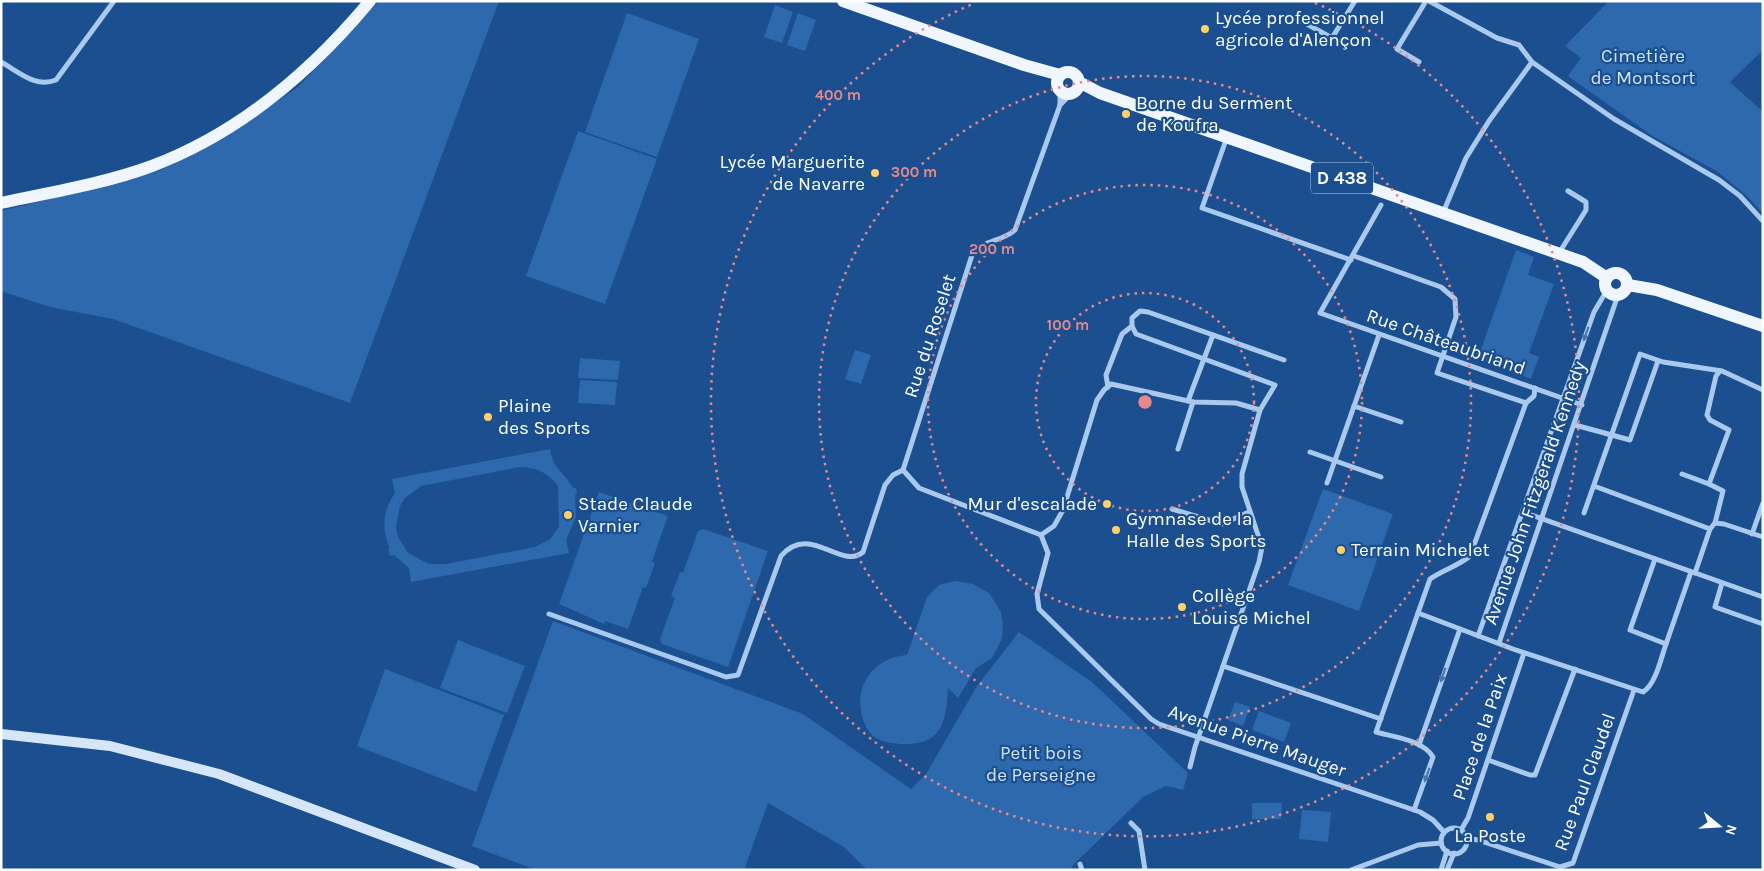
<svg xmlns="http://www.w3.org/2000/svg" width="1764" height="871" viewBox="0 0 1764 871" font-family="Karla,sans-serif">
<style>
.green{fill:#2e69ad;fill-rule:evenodd}
.lines{fill:none;stroke-linecap:round;stroke-linejoin:round}
.street{stroke:#a9c9ee;stroke-width:5}
.secondary{stroke:#d6e6fa;stroke-width:10}
.primary{stroke:#f0f6ff;stroke-width:12}
.oneway{fill:#4674ac}
.ring{fill:none;stroke:#e88989;stroke-width:2.5;stroke-dasharray:2.5 5}
.poi-dot{fill:#ffd166;stroke:#1b4f8f;stroke-width:2}
.labels{text-anchor:middle;dominant-baseline:central;stroke-width:4.5;stroke-linejoin:round;paint-order:stroke}
.shield{fill:#1b4f8f;stroke:#bbcadd;stroke-width:1}
.shield-label{font-size:18px;font-weight:bold;fill:#fff}
.poi-label{font-size:19px;fill:#fff;stroke:#1b4f8f;text-anchor:start}
.park-label{font-size:19px;fill:#cfe3fa;stroke:#1b4f8f}
.street-label{font-size:19px;fill:#fff;stroke:#1b4f8f}
.centre{fill:#e88989;stroke:#1b4f8f;stroke-width:2.5}
.ring-label{font-size:15px;text-anchor:middle;font-weight:bold;fill:#e88989;stroke:#1b4f8f;stroke-width:4.5;stroke-linejoin:round;paint-order:stroke}
</style>
<rect width="100%" height="100%" fill="#1b4f8f"/>
<g class="green">
<polygon points="379,1 499,1 350,403 113,319 50,307 1,291 1,211 156,172 206,148 297,88"/>
<polygon points="1609,1 1763,1 1763,50 1730,82 1763,112 1763,214 1747,196 1718,172 1651,135 1568,76 1581,58 1565,46"/>
<polygon points="775,5 793,12 782,43 764,37"/>
<polygon points="627,13 699,39 657,157 585,132"/>
<polygon points="798,13 816,20 805,51 787,45"/>
<polygon points="578,131 657,159 605,304 526,276"/>
<polygon points="1516,250 1534,257 1528,275 1554,284 1529,353 1539,357 1531,379 1478,358"/>
<polygon points="855,350 871,355 861,384 845,379"/>
<polygon points="580,358 620,361 618,380 578,378"/>
<polygon points="580,380 617,382 615,405 578,403"/>
<path d="M550,449c3,21 13,21 23,39h3l1,6 -2,1 1,22 -10,23 3,13 -158,29 -2,-14 -15,-13 -4,1 -2,-7 2,-1c-9,-19 -7,-38 5,-55l-3,-14zM520,467c16,0 29,6 38,19l1,41 -9,12 -15,8 -89,17h-17l-21,-11 -10,-16 -2,-10 4,-21 5,-8 16,-12z"/>
<polygon points="1323,489 1393,514 1359,611 1288,585"/>
<polygon points="599,492 668,516 652,561 655,563 646,588 643,587 628,629 605,621 604,624 559,604"/>
<polygon points="703,529 768,551 728,667 662,644 660,639 675,598 671,596 680,572 683,573 698,531"/>
<path d="M955,581l18,3 16,9 12,19 2,14 -1,13 -10,19 -16,10 -18,30 -10,-10c-2,32 -5,57 -44,56 -10,0 -24,-2 -32,-9 -7,-7 -9,-15 -11,-24 -5,-30 16,-54 46,-56l20,-58 12,-12z"/>
<polygon points="553,621 803,714 911,789 926,774 977,686 1019,632 1092,682 1188,773 1183,790 1166,786 1143,797 1072,866 1073,870 867,870 844,847 768,803 744,870 536,870 472,846"/>
<polygon points="458,640 525,666 507,713 440,688"/>
<polygon points="385,669 504,715 476,792 357,746"/>
<polygon points="1235,702 1250,707 1243,726 1228,720"/>
<polygon points="1259,711 1291,723 1284,742 1252,730"/>
<polygon points="1252,803 1282,803 1281,819 1252,819"/>
<polygon points="1302,810 1331,812 1328,842 1299,839"/>
</g>
<g class="lines">
<g class="street">
<polyline points="1429,1 1497,38 1519,45 1532,62 1614,119 1719,180 1740,196 1763,221"/>
<polyline points="1296,18 1332,38 1355,1"/>
<path d="M1,62c18,10 34,26 55,18l58,-79"/>
<polyline points="1419,62 1397,49 1426,1"/>
<polyline points="1060,105 1071,94"/>
<polyline points="1227,137 1202,208 1351,260"/>
<polyline points="1381,205 1320,313 1582,405"/>
<polyline points="1443,213 1466,158 1489,121 1532,62"/>
<polyline points="1559,253 1586,210 1586,202 1568,191"/>
<polyline points="1354,256 1441,287 1455,299 1456,317 1437,373 1526,403 1534,396 1535,388"/>
<polyline points="1108,387 1106,375 1122,334 1132,326"/>
<polyline points="1188,401 1213,335"/>
<polyline points="1354,406 1401,422"/>
<polyline points="1575,425 1630,440 1658,361"/>
<polyline points="1178,449 1193,402"/>
<polyline points="1310,452 1381,477"/>
<polyline points="1682,474 1709,484"/>
<polyline points="1327,483 1379,335"/>
<polyline points="1594,486 1710,529"/>
<polyline points="1172,509 1222,524 1249,512"/>
<polyline points="1523,512 1763,597"/>
<polyline points="1584,513 1640,354 1663,362 1722,371 1763,390"/>
<polyline points="1715,523 1723,491 1709,484 1729,430 1710,420 1707,415 1716,376 1720,371"/>
<polyline points="1752,534 1763,503"/>
<path d="M1041,535l-122,-47 -16,-18 70,-218c12,-12 30,-11 42,-22l45,-125v-14"/>
<polyline points="1041,535 1048,553 1037,594 1039,609 1151,719 1159,724 1420,812 1433,820 1444,832"/>
<polyline points="1041,535 1054,526 1063,510 1097,400 1104,390 1111,384 1193,402 1236,403 1260,410"/>
<polyline points="1655,559 1630,630 1666,644 1691,572"/>
<polyline points="1695,573 1710,529 1715,523 1724,524 1763,537"/>
<polyline points="1722,583 1715,607 1763,624"/>
<path d="M1418,613l95,36 130,43c13,-8 18,-34 23,-48"/>
<path d="M549,614l177,63 12,-2 43,-119c29,-34 60,15 82,-4l22,-67 8,-10 10,-5"/>
<polyline points="1478,636 1594,312 1607,290"/>
<polyline points="1499,643 1618,295"/>
<polyline points="1223,666 1381,719"/>
<polyline points="1419,745 1460,629"/>
<polyline points="1488,760 1530,775 1535,775 1575,669"/>
<polyline points="1190,767 1195,747 1259,562 1262,547 1242,487 1242,474 1260,410 1275,385 1136,334 1132,326 1132,318 1140,311 1148,312 1284,360"/>
<path d="M1414,810l19,-53c-10,-17 -39,-20 -57,-25l54,-153c13,-9 28,-13 40,-23l56,-153"/>
<polyline points="1131,823 1139,831 1145,870"/>
<circle cx="1454" cy="841" r="13"/>
<polyline points="1461,830 1468,818 1524,653"/>
<polyline points="1466,838 1478,840 1560,867 1573,863 1634,690"/>
<polyline points="1080,864 1082,870"/>
<polyline points="1351,870 1418,845 1441,843"/>
<polyline points="1441,870 1447,851"/>
<polyline points="1447,870 1454,853"/>
</g>
<polyline class="secondary" points="1,734 110,746 219,774 475,870"/>
<g class="primary">
<polyline points="843,1 1024,65 1060,75"/>
<circle cx="1068" cy="83" r="11"/>
<polyline points="1079,82 1100,93 1583,262 1607,278"/>
<path d="M1,203c51,-11 102,-19 151,-37 87,-33 159,-94 218,-165"/>
<circle cx="1616" cy="284" r="11"/>
<polyline points="1628,285 1657,290 1763,326"/>
</g>
</g>
<defs><path id="oneway-solid" d="M-6-.8H1V-3.2L6.5 0L1 3.2V.8H-6Z" transform="scale(1.25)"/></defs>
<g class="oneway">
<use href="#oneway-solid" transform="translate(1586 334) rotate(109)"/>
<use href="#oneway-solid" transform="translate(1443 675) rotate(109)"/>
<use href="#oneway-solid" transform="translate(1427 775) rotate(110)"/>
</g>
<g class="ring">
<circle cx="1145" cy="402" r="109"/>
<circle cx="1145" cy="402" r="217"/>
<circle cx="1145" cy="402" r="326"/>
<path d="M1315 3A434 434 0 1 1 975 3"/>
</g>
<g class="poi-dot">
<circle cx="1205" cy="29" r="5"/>
<circle cx="1126" cy="114" r="5"/>
<circle cx="875" cy="173" r="5"/>
<circle cx="488" cy="417" r="5"/>
<circle cx="1107" cy="504" r="5"/>
<circle cx="568" cy="515" r="5"/>
<circle cx="1116" cy="530" r="5"/>
<circle cx="1341" cy="550" r="5"/>
<circle cx="1182" cy="607" r="5"/>
<circle cx="1490" cy="817" r="5"/>
</g>
<g class="labels">
<rect class="shield" x="1311" y="162.5" width="62" height="31" rx="4"/>
<g class="shield-label">
<text x="1342" y="178">D 438</text>
</g>
<g class="poi-label">
<text x="1215" y="18">Lycée professionnel<tspan x="1215" dy="22">agricole d'Alençon</tspan></text>
<text x="1136" y="103">Borne du Serment<tspan x="1136" dy="22">de Koufra</tspan></text>
<text x="865" y="162" text-anchor="end">Lycée Marguerite<tspan x="865" dy="22">de Navarre</tspan></text>
<text x="498" y="406">Plaine<tspan x="498" dy="22">des Sports</tspan></text>
<text x="578" y="504">Stade Claude<tspan x="578" dy="22">Varnier</tspan></text>
<text x="1097" y="504" text-anchor="end">Mur d'escalade</text>
<text x="1126" y="519">Gymnase de la<tspan x="1126" dy="22">Halle des Sports</tspan></text>
<text x="1351" y="550">Terrain Michelet</text>
<text x="1192" y="596">Collège<tspan x="1192" dy="22">Louise Michel</tspan></text>
<text x="1490" y="836" text-anchor="middle">La Poste</text>
</g>
<g class="park-label">
<text x="1643" y="56">Cimetière<tspan x="1643" dy="22">de Montsort</tspan></text>
<text x="1041" y="753">Petit bois<tspan x="1041" dy="22">de Perseigne</tspan></text>
</g>
<g class="street-label">
<text transform="translate(930 336) rotate(-72)">Rue du Roselet</text>
<text transform="translate(1446 342) rotate(19)">Rue Châteaubriand</text>
<text transform="translate(1535 493) rotate(-71)">Avenue John Fitzgerald Kennedy</text>
<text transform="translate(1480 737) rotate(-71)">Place de la Paix</text>
<text transform="translate(1257 741) rotate(19)">Avenue Pierre Mauger</text>
<text transform="translate(1585 782) rotate(-70)">Rue Paul Claudel</text>
</g>
</g>
<circle cx="1145" cy="402" r="8" class="centre"/>
<g class="ring-label">
<text x="838" y="100">400 m</text>
<text x="914" y="177">300 m</text>
<text x="992" y="254">200 m</text>
<text x="1068" y="330">100 m</text>
</g>
<rect width="1764" height="871" fill="none" stroke="#ffffff" stroke-width="5"/>
<g transform="translate(1719 826) rotate(108)" stroke="#1b4f8f" stroke-width="4" paint-order="stroke">
<path d="M0-4L9 19L0 12L-9 19Z" fill="#ffffff"/>
<text y="-8" font-size="14" font-weight="bold" text-anchor="middle" fill="#ffffff">N</text>
</g>
</svg>
